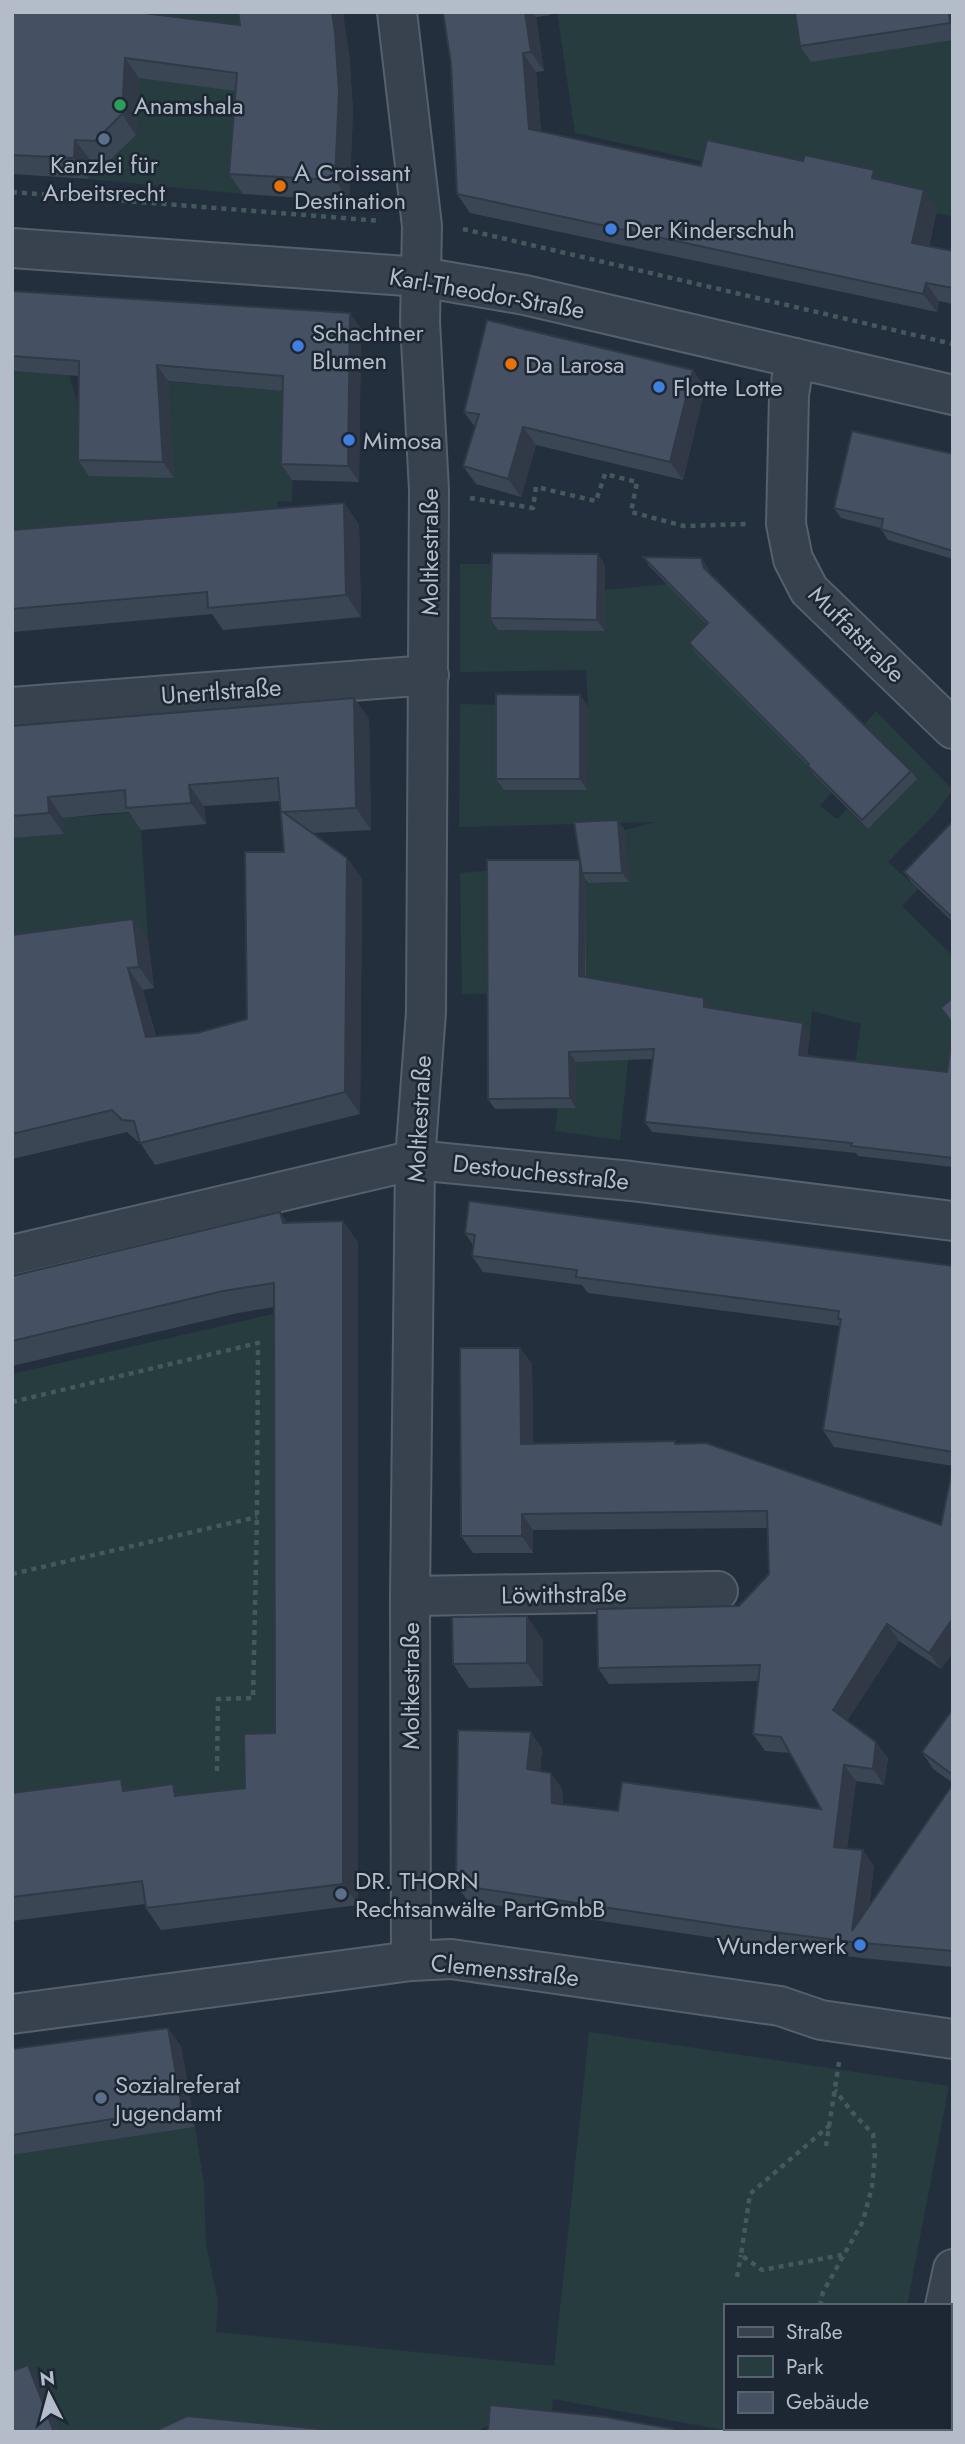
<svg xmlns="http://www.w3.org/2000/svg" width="965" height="2444" viewBox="0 0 965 2444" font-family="Jost,sans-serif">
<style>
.green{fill:#263c3f}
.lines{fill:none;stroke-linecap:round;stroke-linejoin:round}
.street-casing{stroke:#565f6c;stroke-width:42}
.path{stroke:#44595c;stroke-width:4.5;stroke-dasharray:5 5;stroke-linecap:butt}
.street{stroke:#38414e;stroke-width:38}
.wall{fill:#3b4654}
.shaded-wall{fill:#303945}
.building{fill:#455162;stroke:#303945;stroke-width:2}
.leisure-dot{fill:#2e9e5b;stroke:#1d2633;stroke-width:2.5}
.service-dot{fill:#5c6f8a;stroke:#1d2633;stroke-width:2.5}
.food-dot{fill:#e8710a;stroke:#1d2633;stroke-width:2.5}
.shop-dot{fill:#3f7fe0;stroke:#1d2633;stroke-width:2.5}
.labels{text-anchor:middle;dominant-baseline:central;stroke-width:5;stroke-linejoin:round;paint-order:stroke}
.poi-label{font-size:24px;fill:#b4bcc9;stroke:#1d2633;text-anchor:start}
.street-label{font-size:24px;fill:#b4bcc9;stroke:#1d2633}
</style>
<rect width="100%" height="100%" fill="#242f3e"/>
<g class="green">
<polygon points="145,12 250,12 257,74 243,194 89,179 90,160 104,161 12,20"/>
<polygon points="557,12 953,12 953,217 575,133"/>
<polygon points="12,371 69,375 89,439 161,381 294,392 292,502 277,501 282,547 12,552"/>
<polygon points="460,564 499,564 604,631 605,590 667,584 715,632 803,748 814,775 831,793 820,806 837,819 847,809 867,829 863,726 876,711 953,790 934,815 888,862 918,889 902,906 953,956 953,1082 854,1072 861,1024 812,1011 810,1033 578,992 462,994 460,873 494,870 585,965 586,883 629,882 625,830 655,822 459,827 460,704 504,705 587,790 588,706 586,670 460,672"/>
<polygon points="140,812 148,940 12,959 12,838 64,834 63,818"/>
<polygon points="629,1052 620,1140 555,1131 558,1108 576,1108 576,1062"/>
<polygon points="286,1311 284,1747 251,1803 12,1811 12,1374"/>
<polygon points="589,2032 949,2086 907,2306 725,2306 725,2428 883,2428 883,2432 735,2432 553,2399 551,2424 500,2419 476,2432 61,2432 12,2398 12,2155 195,2127 204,2184 206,2244 218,2301 216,2332 554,2366"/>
</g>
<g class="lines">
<defs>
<g id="street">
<polyline points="397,12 422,226 420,322 429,490 426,1012 415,1160 410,1596 411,1961"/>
<polyline points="12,248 421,277 525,295 953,395"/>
<polyline points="795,358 789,395 786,524 793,559 809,590 953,729"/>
<polyline points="12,707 429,675"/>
<polyline points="12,1255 415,1160 631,1181 953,1221"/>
<polyline points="410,1596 718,1591"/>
<polyline points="12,2014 411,1961 451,1959 780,2006 821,2020 953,2039"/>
<polyline points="945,2306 953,2269"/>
<polyline points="919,2432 920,2428"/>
</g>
</defs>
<use href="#street" class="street-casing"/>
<g class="path">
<polyline points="12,192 381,221"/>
<polyline points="463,229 953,344"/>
<polyline points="470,498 533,508 536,487 596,501 605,474 637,482 631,512 684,526 746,524"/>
<polyline points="12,1402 258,1343 257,1517 253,1698 218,1699 217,1773"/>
<polyline points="12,1574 257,1517"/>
<polyline points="830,2125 750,2194 741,2255 762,2270 842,2255"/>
<polyline points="826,2146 839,2062"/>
<polyline points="737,2277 741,2255"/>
<polyline points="820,2306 823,2292 863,2221 872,2187 875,2156 873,2134 852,2112 835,2090"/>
</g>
<use href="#street" class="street"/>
</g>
<g class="wall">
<polygon points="12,12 145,12 144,13 349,52 353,112 349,201 243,194 229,174 235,91 139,78 136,135 109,161 90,160 89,179 12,174"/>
<polygon points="443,12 550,12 550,15 536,17 544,71 536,72 541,132 701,166 882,180 924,190 937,209 929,247 953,251 953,304 939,301 937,312 470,213 457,194 451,64"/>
<polygon points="953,12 953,40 811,62 800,46"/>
<polygon points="12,291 361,329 359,482 292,480 281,464 282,391 168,381 174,478 89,476 78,460 79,376 12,371"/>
<polygon points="693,370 705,388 683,480 536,445 521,497 476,484 463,466 475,427 464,412"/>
<polygon points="953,454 953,559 888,540 881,529 881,528 841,518 834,508"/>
<polygon points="344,503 359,525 361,617 223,630 212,614 12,632 12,530"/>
<polygon points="643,557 707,566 709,573 911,771 917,779 868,829 814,775 808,766 695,652 689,643 707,625 649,566"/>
<polygon points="605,565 605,631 498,630 490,618"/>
<polygon points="354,698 369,719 371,830 312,833 347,858 362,879 360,1114 155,1165 139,1141 137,1141 127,1132 12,1159 12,935 133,919 148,940 154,988 143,990 156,1037 197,1033 247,1019 284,852 280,801 204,806 206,824 141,830 129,812 101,814 63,818 64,834 12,838 12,726"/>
<polygon points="588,706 587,790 504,790 496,779"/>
<polygon points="953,821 953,922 912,883 904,872"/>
<polygon points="625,830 629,882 588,883 586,880 586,977 711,1007 711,1008 810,1033 807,1056 947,1072 953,1031 953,1167 858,1156 856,1153 652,1132 645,1122 653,1059 576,1062 576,1108 495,1109 488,1099 580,860"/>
<polygon points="343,1221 358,1243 358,1905 161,1930 146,1908 145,1904 12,1921 12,1793 129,1790 173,1784 181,1795 245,1788 275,1733 274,1307 238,1313 12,1366 12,1276 287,1222"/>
<polygon points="465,1233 953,1266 953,1466 834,1447 823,1430 840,1326 588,1293 582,1285 483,1272 472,1256 473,1245"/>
<polygon points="520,1348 532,1364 533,1444 675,1441 676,1444 941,1525 953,1466 953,1652 941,1669 899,1641 847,1720 888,1758 884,1785 856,1781 847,1848 874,1866 869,1907 953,1784 953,1967 862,1958 754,1944 468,1901 456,1885 542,1748 540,1771 551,1773 562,1789 563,1804 618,1811 821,1809 790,1753 765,1751 753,1734 758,1681 609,1684 598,1668 739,1606 769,1574 768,1528 533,1530 533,1553 473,1553 461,1536"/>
<polygon points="543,1640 543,1686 469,1688 453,1664"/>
<polygon points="953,1709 953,1783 933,1769 922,1752"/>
<polygon points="181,2046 195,2127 12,2155 12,2049"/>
</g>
<g class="shaded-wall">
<polygon points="332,12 343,12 349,52 353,112 349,201 335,180"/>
<polygon points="525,12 533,12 536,17 544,71 531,52"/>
<polygon points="949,12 953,12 953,27 950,23"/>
<polygon points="523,53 536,72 542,148 529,129"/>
<polygon points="125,58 139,78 136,135 122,114"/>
<polygon points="75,140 90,160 89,179 74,158"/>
<polygon points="874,170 888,189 872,178"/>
<polygon points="924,190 937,209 925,262 912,243"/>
<polygon points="926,283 939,301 937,312 923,294"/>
<polygon points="350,313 361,329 359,482 348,466"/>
<polygon points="157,365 168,381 174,478 163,462"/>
<polygon points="693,370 705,388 683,480 670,462"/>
<polygon points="523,427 536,445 521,497 508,479"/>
<polygon points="344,503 359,525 361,617 346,595"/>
<polygon points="598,554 605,565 605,631 597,620"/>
<polygon points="701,558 707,566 710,577 704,568"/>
<polygon points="580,695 588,706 587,790 580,779"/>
<polygon points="354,698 369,719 371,830 356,808"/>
<polygon points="189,785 204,806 206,824 191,803"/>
<polygon points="48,797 63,818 64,834 49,813"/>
<polygon points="618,820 625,830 629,882 622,873"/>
<polygon points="347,858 362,879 360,1114 345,1092"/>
<polygon points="580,860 582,873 586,880 585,986 579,976"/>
<polygon points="133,919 148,940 154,988 139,967"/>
<polygon points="128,968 143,990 161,1059 146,1037"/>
<polygon points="704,998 711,1007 711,1017 704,1007"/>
<polygon points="803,1023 810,1033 806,1065 799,1055"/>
<polygon points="569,1052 576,1062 576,1108 570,1098"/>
<polygon points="280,1212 295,1233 283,1223"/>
<polygon points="343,1221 358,1243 358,1905 343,1884"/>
<polygon points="520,1348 532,1364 533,1460 521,1444"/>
<polygon points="522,1514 533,1530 533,1553 522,1536"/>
<polygon points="527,1616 543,1640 543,1686 527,1663"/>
<polygon points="953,1618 953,1652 941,1669 929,1653"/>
<polygon points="887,1624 899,1641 844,1726 833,1710"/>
<polygon points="531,1732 542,1748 538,1786 527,1769"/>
<polygon points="876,1742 888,1758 884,1785 873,1769"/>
<polygon points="844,1765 856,1781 845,1863 834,1847"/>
<polygon points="551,1773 562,1789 563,1819 552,1803"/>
<polygon points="121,1779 137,1801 123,1791"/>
<polygon points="173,1784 189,1805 175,1796"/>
<polygon points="863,1850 874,1866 864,1943 852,1931"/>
<polygon points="168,2028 181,2046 195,2127 182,2108"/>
<polygon points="28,2365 44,2387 61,2432 54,2432"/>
</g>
<g class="building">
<polygon points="12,12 136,12 240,25 238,12 332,12 335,32 339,92 335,180 229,174 237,73 125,58 122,114 95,141 75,140 74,158 12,155"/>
<polygon points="443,12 525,12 531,52 523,53 529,129 701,166 707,140 803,161 805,155 874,170 872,178 924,190 912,243 953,251 953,288 926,283 923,294 457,194 451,64"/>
<polygon points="795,12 949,12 950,23 800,46"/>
<polygon points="12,291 350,313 348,466 281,464 283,376 157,365 163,462 78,460 79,361 12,356"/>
<polygon points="487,320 693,370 670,462 523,427 508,479 463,466 479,414 464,412"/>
<polygon points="852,431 953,454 953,551 881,529 883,519 834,508"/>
<polygon points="344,503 346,595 208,608 207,592 12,609 12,530"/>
<polygon points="492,553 598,554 597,620 490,618"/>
<polygon points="643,557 701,558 704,568 911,771 862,820 808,766 809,764 689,643 708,623"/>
<polygon points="496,694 580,695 580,779 496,779"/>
<polygon points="354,698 356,808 283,812 347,858 345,1092 140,1143 134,1121 122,1120 112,1110 12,1134 12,935 133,919 139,967 128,968 146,1037 197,1033 247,1019 245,852 284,852 278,778 189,785 191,803 126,808 125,790 48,797 49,813 12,816 12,726"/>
<polygon points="618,820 622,873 582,873 580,860 579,976 704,998 704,1007 803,1023 799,1055 947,1072 953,1031 953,1158 851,1146 852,1143 645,1122 654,1049 569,1052 570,1098 488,1099 487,860 580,860 574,822"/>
<polygon points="953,821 953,918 904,872"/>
<polygon points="953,997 953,1024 941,1008"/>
<polygon points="469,1201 953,1266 953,1452 823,1430 841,1319 838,1319 839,1311 576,1277 577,1270 472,1256 475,1235 465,1233"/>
<polygon points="280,1212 283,1223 343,1221 343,1884 146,1908 142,1881 12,1897 12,1793 121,1779 123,1791 173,1784 175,1796 245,1788 244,1734 275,1733 274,1283 223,1291 12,1341 12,1276"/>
<polygon points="460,1348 520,1348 521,1444 675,1441 675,1444 706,1443 941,1525 953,1466 953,1618 929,1653 887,1624 833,1710 876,1742 873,1769 844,1765 834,1847 863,1850 852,1931 953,1784 953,1951 851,1942 743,1928 456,1885 458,1730 531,1732 527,1769 551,1773 552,1803 618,1811 622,1782 821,1809 781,1737 753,1734 760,1665 598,1668 597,1609 739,1606 769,1574 767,1511 522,1514 522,1536 461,1536"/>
<polygon points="527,1616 527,1663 453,1664 452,1617"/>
<polygon points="953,1709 953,1775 922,1752"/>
<polygon points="168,2028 182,2108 12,2135 12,2049"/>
<polygon points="953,2346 953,2432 936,2432 937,2428 949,2428 949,2364"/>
<polygon points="28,2365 54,2432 12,2432 12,2371"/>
<polygon points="490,2405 606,2417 673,2429 673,2432 488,2432"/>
<polygon points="187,2416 351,2432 153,2432"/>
</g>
<circle class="leisure-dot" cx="120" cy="105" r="7"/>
<g class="service-dot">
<circle cx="104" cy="139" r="7"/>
<circle cx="341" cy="1894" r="7"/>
<circle cx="101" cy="2098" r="7"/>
</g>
<g class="food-dot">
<circle cx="280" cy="186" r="7"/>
<circle cx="511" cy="364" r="7"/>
</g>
<g class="shop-dot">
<circle cx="611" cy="229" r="7"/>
<circle cx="298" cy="346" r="7"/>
<circle cx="659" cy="387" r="7"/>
<circle cx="349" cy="440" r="7"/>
<circle cx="860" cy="1945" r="7"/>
</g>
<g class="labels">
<g class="poi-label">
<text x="134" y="105">Anamshala</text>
<text x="104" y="164" text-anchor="middle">Kanzlei für<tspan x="104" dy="28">Arbeitsrecht</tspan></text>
<text x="294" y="172">A Croissant<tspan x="294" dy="28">Destination</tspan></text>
<text x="625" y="229">Der Kinderschuh</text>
<text x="312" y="332">Schachtner<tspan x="312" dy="28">Blumen</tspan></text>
<text x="525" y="364">Da Larosa</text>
<text x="673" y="387">Flotte Lotte</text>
<text x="363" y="440">Mimosa</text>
<text x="355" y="1880">DR. THORN<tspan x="355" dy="28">Rechtsanwälte PartGmbB</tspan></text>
<text x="846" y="1945" text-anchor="end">Wunderwerk</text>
<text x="115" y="2084">Sozialreferat<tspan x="115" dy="28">Jugendamt</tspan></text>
</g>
<g class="street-label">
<text transform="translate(487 293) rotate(10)">Karl-Theodor-Straße</text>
<text transform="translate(429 552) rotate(-90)">Moltkestraße</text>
<text transform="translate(857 634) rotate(45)">Muffatstraße</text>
<text transform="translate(221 691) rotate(-4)">Unertlstraße</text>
<text transform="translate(419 1119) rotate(-87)">Moltkestraße</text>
<text transform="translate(541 1172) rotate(6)">Destouchesstraße</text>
<text transform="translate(564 1594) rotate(-1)">Löwithstraße</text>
<text transform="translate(410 1686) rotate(-90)">Moltkestraße</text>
<text transform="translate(505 1970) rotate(6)">Clemensstraße</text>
</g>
</g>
<rect width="965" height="2444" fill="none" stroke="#b4bcc9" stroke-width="28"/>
<rect x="724" y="2304" width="228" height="126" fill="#1d2633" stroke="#59626f" stroke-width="2"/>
<rect x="738" y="2327" width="35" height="10" fill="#38414e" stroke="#59626f" stroke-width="2"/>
<text x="786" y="2339" font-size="21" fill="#b4bcc9">Straße</text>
<rect x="738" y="2356" width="35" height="21" fill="#263c3f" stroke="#59626f" stroke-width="2"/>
<text x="786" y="2374" font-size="21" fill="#b4bcc9">Park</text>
<rect x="738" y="2392" width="35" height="21" fill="#455162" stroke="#59626f" stroke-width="2"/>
<text x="786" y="2409" font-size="21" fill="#b4bcc9">Gebäude</text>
<g transform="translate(49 2395) rotate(354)" stroke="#1d2633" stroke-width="5" paint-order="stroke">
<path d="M0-5L12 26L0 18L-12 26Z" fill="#b4bcc9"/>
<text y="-10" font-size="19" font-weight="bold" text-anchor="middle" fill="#b4bcc9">N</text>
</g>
</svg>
